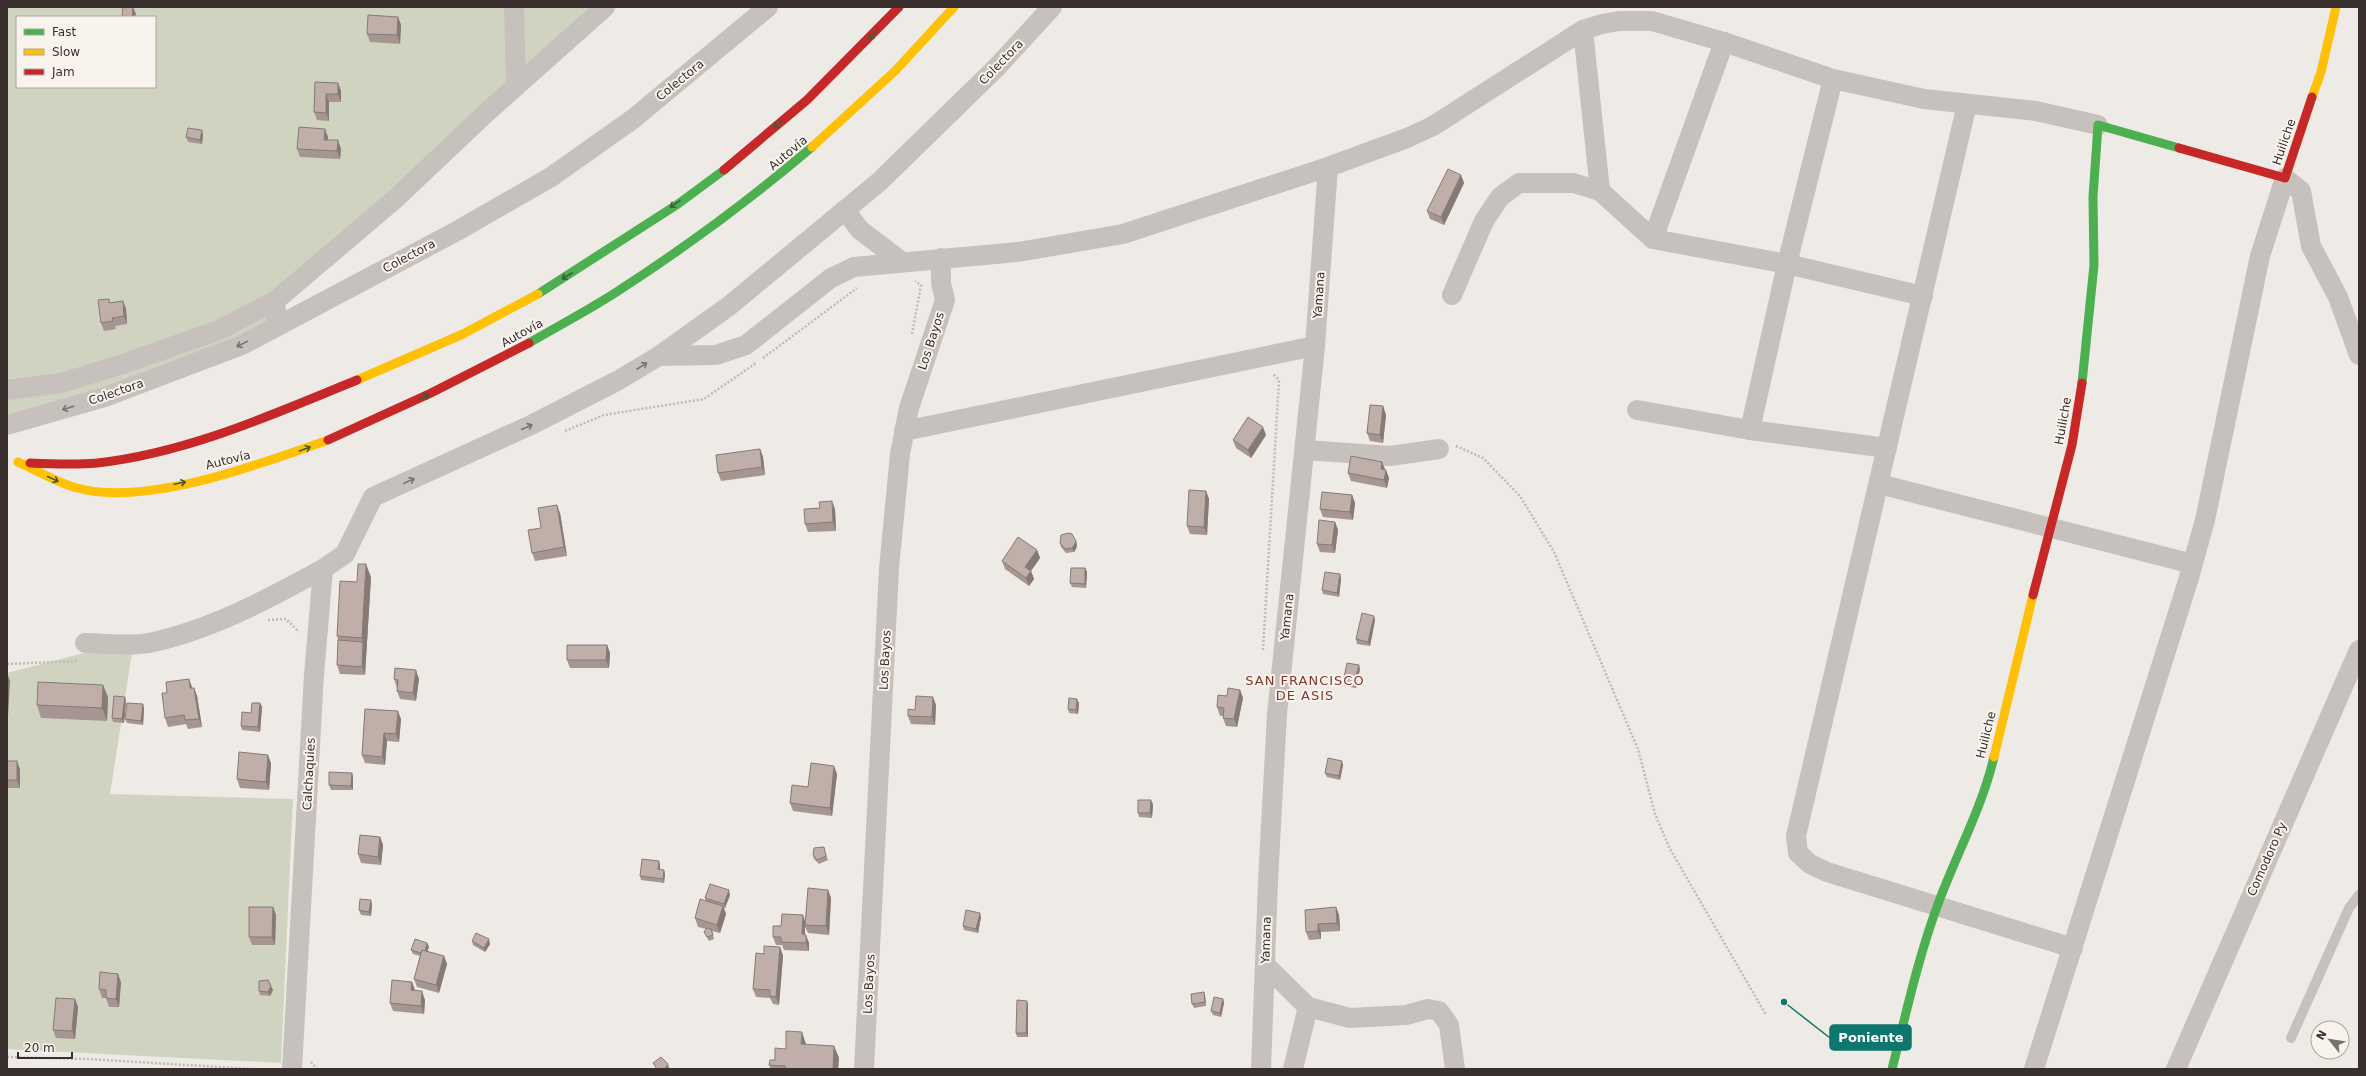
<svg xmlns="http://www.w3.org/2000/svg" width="2366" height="1076" viewBox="0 0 2366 1076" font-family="'DejaVu Sans',sans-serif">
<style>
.green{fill:#d1d3c1;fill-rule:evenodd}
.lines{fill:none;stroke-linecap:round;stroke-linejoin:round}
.path{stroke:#c0bab7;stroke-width:2.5;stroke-dasharray:2 2;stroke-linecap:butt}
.lane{stroke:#c7c1be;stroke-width:10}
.street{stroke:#c7c1be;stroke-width:20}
.fast{stroke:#4caf50;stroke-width:9}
.slow{stroke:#ffc107;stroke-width:9}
.jam{stroke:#c62828;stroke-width:9}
.wall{fill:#a59691}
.shaded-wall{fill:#867a76}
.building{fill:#c0aea9;stroke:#867a76}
.oneway{stroke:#405c39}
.oneway2{stroke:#79716e}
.labels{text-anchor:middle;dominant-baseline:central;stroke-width:4;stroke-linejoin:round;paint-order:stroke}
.street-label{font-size:12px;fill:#392f2c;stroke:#f9f3ee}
.neighbourhood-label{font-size:13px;letter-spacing:1px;fill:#81382c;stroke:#f9f3ee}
.leader{fill:none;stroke:#0f766e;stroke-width:1.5}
.callout-dot{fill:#0f766e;stroke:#f9f3ee;stroke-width:1.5}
.callout{fill:#0f766e;stroke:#0f766e;stroke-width:1.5}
.callout-label{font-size:13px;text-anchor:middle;font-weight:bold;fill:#fff}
</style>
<rect width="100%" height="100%" fill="#eeeae6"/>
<g class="green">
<path d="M7,7h598l-330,294 2,24 -270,100zM17,17h138v70h-138z"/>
<polygon points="134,640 110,794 293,799 281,1063 7,1049 7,673"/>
</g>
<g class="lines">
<g class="path">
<polyline points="912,334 921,285 915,281"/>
<polyline points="763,358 857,288"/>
<polyline points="565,431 604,415 704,399 756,363"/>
<polyline points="1456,446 1483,458 1520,496 1554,552 1638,749 1655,814 1670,849 1766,1015"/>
<polyline points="268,620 286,619 299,632"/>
<polyline points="1263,650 1279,380 1273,374"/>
<polyline points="7,664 77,661"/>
<polyline points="7,1057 87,1059 253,1069"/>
<polyline points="311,1062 317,1069"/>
</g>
<polyline class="lane" points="2291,1038 2349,908 2359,895"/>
<g class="street">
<polyline points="514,7 516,86"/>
<polyline points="1583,30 1600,191"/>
<polyline points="1967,104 1796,836 1798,853 1810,864 1827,872 2073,948"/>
<polyline points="845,210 860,230 901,261"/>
<polyline points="1653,239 1724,42"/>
<polyline points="1452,295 1484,221 1500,197 1519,183 1573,183 1600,191 1653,239 1787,264 1923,296"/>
<polyline points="277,325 275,301 394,200 486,113 605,7"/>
<polyline points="659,356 716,355 746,345 831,278 854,267 1018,252 1123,234 1328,167 1407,138 1433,126 1583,30 1602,24 1619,21 1652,21 1724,42 1833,79 1924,99 2036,111 2098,125"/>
<polyline points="7,390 61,383 123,364 219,330 275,301"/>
<polyline points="1637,410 1750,430 1887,448"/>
<polyline points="7,425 105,397 242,345 457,231 551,177 633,119 768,7"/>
<polyline points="1750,430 1787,264 1833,79"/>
<polyline points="904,431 1315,346"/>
<polyline points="1305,450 1390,456 1439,449"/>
<polyline points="1879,484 2193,564"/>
<path d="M85,643c20,0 44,4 64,0 62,-13 119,-44 174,-74"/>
<polyline points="1265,965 1308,1007 1350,1018 1406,1015 1428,1009 1439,1011 1449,1025 1455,1069"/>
<polyline points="292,1069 314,675 323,569 345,554 373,497 531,425 617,381 659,356 729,306 879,182 997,67 1052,7"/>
<polyline points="864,1069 889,569 900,454 909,408 945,300 941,283 941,258"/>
<polyline points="1261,1069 1268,881 1277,714 1315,346 1328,167"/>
<polyline points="1293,1069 1308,1007"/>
<polyline points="2034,1069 2188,581 2205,520 2260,256 2285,178 2301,191 2311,246 2338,297 2359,355"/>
<polyline points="2176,1069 2359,650"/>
</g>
<g class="fast">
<polyline points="538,294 678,204 724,170"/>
<path d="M529,343c29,-17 60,-33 89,-52 68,-44 133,-92 194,-144"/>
<polyline points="2082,383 2094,265 2093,197 2098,125 2179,148"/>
<path d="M1892,1069c14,-55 26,-111 46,-165 18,-49 44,-96 56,-147"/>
</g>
<g class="slow">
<polyline points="2312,97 2321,72 2336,7"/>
<polyline points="812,147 895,71 954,7"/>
<polyline points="357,380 463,334 538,294"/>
<path d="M18,462c19,8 39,21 59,26 69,19 184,-24 251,-48"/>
<polyline points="1994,757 2033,595"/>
</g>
<g class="jam">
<polyline points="2179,148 2285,178 2312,97"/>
<polyline points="724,170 807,100 899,7"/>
<polyline points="328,440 431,393 529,343"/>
<path d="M30,463c22,1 44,2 67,0 90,-10 177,-49 260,-83"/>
<polyline points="2033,595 2072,445 2082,383"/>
</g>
</g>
<g class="wall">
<polygon points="398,17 401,25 400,44 370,42 367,34"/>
<polygon points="315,82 338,83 341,91 341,102 329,102 329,121 317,120 314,112"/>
<polygon points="203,135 202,144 188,142 186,137"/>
<polygon points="328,137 328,140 341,149 340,159 300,157 297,149"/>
<polygon points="1461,175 1464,183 1444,225 1430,219 1427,211"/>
<polygon points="123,301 126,309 127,324 115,326 116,329 104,331 101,323 110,303"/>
<polygon points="1383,406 1386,415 1383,443 1370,441 1367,433"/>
<polygon points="1266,435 1251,458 1236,448 1233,440"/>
<polygon points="760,449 763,457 765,475 721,481 718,473"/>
<polygon points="1382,462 1389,478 1387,488 1351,481 1348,473"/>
<polygon points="1206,491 1209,499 1207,535 1190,534 1187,526"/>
<polygon points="1352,495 1355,503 1353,520 1323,517 1320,509"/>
<polygon points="835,509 836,531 808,532 805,524"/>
<polygon points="560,513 567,556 535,561 532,553 541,528"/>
<polygon points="1335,522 1338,530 1335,553 1320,552 1317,544"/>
<polygon points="1076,541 1077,545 1076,549 1074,552 1066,553 1061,547 1060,543"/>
<polygon points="1037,550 1040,558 1031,571 1034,579 1029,586 1005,569 1002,561"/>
<polygon points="1085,568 1087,572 1086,588 1072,587 1070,583"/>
<polygon points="1340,574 1341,579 1339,597 1323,594 1322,590"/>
<polygon points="371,577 365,675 340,674 337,665 338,640 337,636 357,582"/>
<polygon points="1375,620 1370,646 1357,644 1356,639"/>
<polygon points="607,645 610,653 609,668 570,668 567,660"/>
<polygon points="1360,669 1356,688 1344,686 1343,682"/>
<polygon points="189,679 192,688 194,688 197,696 202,727 188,729 186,724 168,727 165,718 167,693"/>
<polygon points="394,679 419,679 416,701 400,699 397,691 397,688"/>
<polygon points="1240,690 1243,698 1237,727 1226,726 1223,718 1223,716 1220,716 1217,707 1227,696"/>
<polygon points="108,697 107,721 41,718 37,705"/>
<polygon points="126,701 124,723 113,722 112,718"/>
<polygon points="260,703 262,707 260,732 242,730 241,726 251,713"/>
<polygon points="1079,703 1078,714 1069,713 1068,709"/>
<polygon points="143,704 144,709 143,725 127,723 125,719"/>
<polygon points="936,705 935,725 911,724 908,716 915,710"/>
<polygon points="365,709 401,719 399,742 387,741 385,765 365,763 362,755"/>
<polygon points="7,761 20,769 20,788 7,788"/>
<polygon points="271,763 269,790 240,788 237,779"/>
<polygon points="1343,765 1340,780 1327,777 1325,773"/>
<polygon points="352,773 353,777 353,790 331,790 329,785"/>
<polygon points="837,774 832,816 793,811 790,803 808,787"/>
<polygon points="1153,804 1152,818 1139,817 1138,813"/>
<polygon points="380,837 383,845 381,865 361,863 358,854"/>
<polygon points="825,851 828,860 819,864 814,859 813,855"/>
<polygon points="660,865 660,869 665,874 664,883 641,880 640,876"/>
<polygon points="828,890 831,898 829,935 808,933 805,927 805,935 809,943 809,951 784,950 782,945 776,945 773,937 781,926 805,922"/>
<polygon points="730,895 725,908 724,908 726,914 720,933 712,931 714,939 709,941 704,932 706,929 698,927 695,918 706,901 705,898"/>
<polygon points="372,904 371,916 361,915 359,910"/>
<polygon points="273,907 276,915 275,945 252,945 249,937"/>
<polygon points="1336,907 1339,915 1340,931 1321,932 1321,939 1309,940 1306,932"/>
<polygon points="981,917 978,933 964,930 963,926"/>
<polygon points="472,941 490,944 485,952 473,945"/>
<polygon points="427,943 429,947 427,951 444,956 447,964 439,993 417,987 414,979 420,956 413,954 411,950"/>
<polygon points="780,947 783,956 779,1005 773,1004 770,998 756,997 753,989 764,954"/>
<polygon points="121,982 119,1007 109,1007 106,998 102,998 99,989"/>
<polygon points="412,982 415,991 425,1000 424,1014 393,1011 390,1003"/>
<polygon points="273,990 270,996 260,995 259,991"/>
<polygon points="1204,992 1205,996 1206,1006 1194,1008 1192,1004"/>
<polygon points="75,999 78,1007 75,1039 56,1038 53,1030"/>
<polygon points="1223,999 1224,1003 1221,1017 1213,1015 1211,1011"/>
<polygon points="1027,1001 1028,1005 1028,1037 1017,1037 1016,1033"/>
<polygon points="806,1044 806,1045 834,1046 839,1058 838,1069 771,1069 769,1065 786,1049"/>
</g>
<g class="shaded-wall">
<polygon points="133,7 136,14 135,17 132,17"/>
<polygon points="398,17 401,25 400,44 397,35"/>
<polygon points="338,83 341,91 341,102 338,94"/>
<polygon points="326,94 329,102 329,121 326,113"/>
<polygon points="325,129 328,137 327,148 324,140"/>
<polygon points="202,130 203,135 202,144 200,140"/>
<polygon points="338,140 341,149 340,159 337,151"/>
<polygon points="1461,175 1464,183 1444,225 1441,217"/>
<polygon points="123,301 126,309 127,324 124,316"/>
<polygon points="1383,406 1386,415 1383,443 1380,435"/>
<polygon points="1263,427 1266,435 1251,458 1248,450"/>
<polygon points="760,449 763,457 765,475 762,467"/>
<polygon points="1382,462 1385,470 1381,469"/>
<polygon points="1386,470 1389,478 1387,488 1384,480"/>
<polygon points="1206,491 1209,499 1207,535 1204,527"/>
<polygon points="1352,495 1355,503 1353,520 1350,512"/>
<polygon points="832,501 835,509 836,531 833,522"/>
<polygon points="557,505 560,513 567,556 564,547"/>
<polygon points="1335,522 1338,530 1335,553 1332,545"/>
<polygon points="1076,541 1077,545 1076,549 1074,552 1072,548"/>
<polygon points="1037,550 1040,558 1028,575 1025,567"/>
<polygon points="366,564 371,577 365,675 362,667 363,642 362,638"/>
<polygon points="1085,568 1087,572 1086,588 1085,584"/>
<polygon points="1031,571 1034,579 1029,586 1026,578"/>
<polygon points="1340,574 1341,579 1339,597 1337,593"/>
<polygon points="1374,616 1375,620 1370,646 1368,642"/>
<polygon points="607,645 610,653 609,668 606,660"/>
<polygon points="1359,665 1360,669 1356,688 1354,684"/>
<polygon points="416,670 419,679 416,701 413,693"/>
<polygon points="7,673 10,681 8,716 7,712"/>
<polygon points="189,679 192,687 193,696 190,688"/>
<polygon points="103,685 108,697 107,721 102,708"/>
<polygon points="194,688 197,696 202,727 199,719"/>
<polygon points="1240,690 1243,698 1237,727 1234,719"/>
<polygon points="125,697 126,701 124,723 122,719"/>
<polygon points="933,697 936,705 935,725 932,717"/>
<polygon points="1077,699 1079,703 1078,714 1076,710"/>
<polygon points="260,703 262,707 260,732 258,727"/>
<polygon points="143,704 144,709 143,725 141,721"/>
<polygon points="398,711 401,719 399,742 396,734"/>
<polygon points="384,733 387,741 385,765 382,757"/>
<polygon points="268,755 271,763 269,790 266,782"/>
<polygon points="17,761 20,769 20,788 17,780"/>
<polygon points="1342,761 1343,765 1340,780 1339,776"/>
<polygon points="834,766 837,774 832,816 830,808"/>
<polygon points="352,773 353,777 353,790 351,786"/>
<polygon points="1151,800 1153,804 1152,818 1150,813"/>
<polygon points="380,837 383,845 381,865 378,857"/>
<polygon points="659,861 660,865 660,873 658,869"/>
<polygon points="664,870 665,874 664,883 663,879"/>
<polygon points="729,890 730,895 725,908 724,904"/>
<polygon points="828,890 831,898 829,935 826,926"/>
<polygon points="371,900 372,904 371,916 369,912"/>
<polygon points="723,906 726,914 720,933 717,925"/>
<polygon points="273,907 276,915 275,945 272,937"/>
<polygon points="1336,907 1339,915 1340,931 1337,923"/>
<polygon points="980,913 981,917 978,933 976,929"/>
<polygon points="803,915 806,924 805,925 805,943 802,934"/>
<polygon points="1318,924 1321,932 1321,939 1318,931"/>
<polygon points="806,935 809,943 809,951 806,943"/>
<polygon points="489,939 490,944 485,952 484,948"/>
<polygon points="427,943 429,947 425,958 423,954"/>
<polygon points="780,947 783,956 779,1005 776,997"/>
<polygon points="444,956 447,964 439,993 436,985"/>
<polygon points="118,974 121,982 119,1007 116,999"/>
<polygon points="412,982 415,990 414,999 411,990"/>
<polygon points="271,986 273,990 270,996 268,992"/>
<polygon points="422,991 425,1000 424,1014 421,1006"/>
<polygon points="1204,992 1205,996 1206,1006 1205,1002"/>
<polygon points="75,999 78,1007 75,1039 72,1031"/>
<polygon points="1223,999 1224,1003 1221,1017 1220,1013"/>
<polygon points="1027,1001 1028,1005 1028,1037 1026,1033"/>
<polygon points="802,1032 806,1044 806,1057 801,1044"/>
<polygon points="834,1046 839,1058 838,1069 833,1069"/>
<polygon points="668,1064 669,1068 669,1069 665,1069"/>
</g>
<g class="building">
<polygon points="123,7 133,7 132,17 122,17"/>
<polygon points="368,15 398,17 397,35 367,34"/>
<polygon points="315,82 338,83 338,94 326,94 326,113 314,112"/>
<polygon points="299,127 325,129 324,140 338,140 337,151 297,149"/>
<polygon points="188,128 202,130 200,140 186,137"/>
<polygon points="1448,169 1461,175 1441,217 1427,211"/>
<polygon points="109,299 109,303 123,301 124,316 112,318 113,321 101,323 98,300"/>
<polygon points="1370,405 1383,406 1380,435 1367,433"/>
<polygon points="1248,417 1263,427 1248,450 1233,440"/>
<polygon points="760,449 762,467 718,473 716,455"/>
<polygon points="1351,456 1382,462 1381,469 1386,470 1384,480 1348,473"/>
<polygon points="1189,490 1206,491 1204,527 1187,526"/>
<polygon points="1322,492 1352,495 1350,512 1320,509"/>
<polygon points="832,501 833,522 805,524 804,509 820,508 819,502"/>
<polygon points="557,505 564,547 532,553 528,530 541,528 538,508"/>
<polygon points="1319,520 1335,522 1332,545 1317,544"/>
<polygon points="1069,533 1072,534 1076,541 1075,544 1072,548 1065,549 1060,543 1061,535"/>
<polygon points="1018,537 1037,550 1025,567 1031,571 1026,578 1002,561"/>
<polygon points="358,564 366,564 362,638 337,636 340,581 357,582"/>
<polygon points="1071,568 1085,568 1085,584 1070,583"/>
<polygon points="1325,572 1340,574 1337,593 1322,590"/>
<polygon points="1362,613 1374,616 1368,642 1356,639"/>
<polygon points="338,640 363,642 362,667 337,665"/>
<polygon points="567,645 607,645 606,660 567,660"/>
<polygon points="1347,663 1359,665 1354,684 1343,682"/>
<polygon points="395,668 416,670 413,693 397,691 398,680 394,679"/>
<polygon points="189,679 190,688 194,688 199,719 185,720 184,715 165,718 162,693 167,693 166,682"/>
<polygon points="38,682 103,685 102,708 37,705"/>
<polygon points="1228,688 1240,690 1234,719 1223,718 1224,708 1217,707 1218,695 1227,696"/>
<polygon points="114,696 125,697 122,719 112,718"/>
<polygon points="916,696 933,697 932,717 908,716 908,709 915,710"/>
<polygon points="1069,698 1077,699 1076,710 1068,709"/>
<polygon points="127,703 143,704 141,721 125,719"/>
<polygon points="252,703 260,703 258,727 241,726 242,712 251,713"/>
<polygon points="365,709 398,711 396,734 384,733 382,757 362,755"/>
<polygon points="239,752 268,755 266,782 237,779"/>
<polygon points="1328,758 1342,761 1339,776 1325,773"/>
<rect x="7" y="761" width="10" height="19"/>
<polygon points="811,763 834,766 830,808 790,803 792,785 808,787"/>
<polygon points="329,772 352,773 351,786 329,785"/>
<polygon points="1138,800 1151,800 1150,813 1138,813"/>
<polygon points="360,835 380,837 378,857 358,854"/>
<polygon points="824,847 826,856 817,860 813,855 814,848"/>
<polygon points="642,859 659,861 658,869 664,870 663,879 640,876"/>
<polygon points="710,884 729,890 724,904 705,898"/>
<polygon points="808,888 828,890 826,926 805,925"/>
<polygon points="360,899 371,900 369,912 359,910"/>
<polygon points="700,899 723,906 717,925 695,918"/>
<polygon points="249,907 273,907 272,937 249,937"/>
<polygon points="1336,907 1337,923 1318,924 1318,931 1306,932 1305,910"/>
<polygon points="966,910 980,913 976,929 963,926"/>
<polygon points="782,914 803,915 802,934 806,935 806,943 781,942 781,937 773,937 773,926 781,926"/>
<polygon points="707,928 711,929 713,935 707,937 704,932"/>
<polygon points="476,933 489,939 484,948 472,941"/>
<polygon points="415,939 427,943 425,951 422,950 421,953 411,950"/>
<polygon points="764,946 780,947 776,997 770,996 770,990 753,989 756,953 764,954"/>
<polygon points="422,950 444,956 436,985 414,979"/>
<polygon points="100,972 118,974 116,999 106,998 106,990 99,989"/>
<polygon points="268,980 271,986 268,992 259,991 259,981"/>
<polygon points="392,980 412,982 411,990 422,991 421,1006 390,1003"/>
<polygon points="1204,992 1205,1002 1192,1004 1191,994"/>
<polygon points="1214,997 1223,999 1220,1013 1211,1011"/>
<polygon points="56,998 75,999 72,1031 53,1030"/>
<polygon points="1017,1000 1027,1001 1026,1033 1016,1033"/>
<polygon points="786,1031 802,1032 801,1044 834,1046 833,1069 785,1069 785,1066 769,1065 770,1060 775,1060 775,1048 786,1049"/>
<polygon points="661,1057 668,1064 665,1069 657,1069 653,1063"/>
</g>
<defs><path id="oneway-shaft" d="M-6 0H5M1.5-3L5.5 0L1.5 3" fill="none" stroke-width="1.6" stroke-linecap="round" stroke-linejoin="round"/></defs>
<g class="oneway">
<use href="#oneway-shaft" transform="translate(873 35) rotate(135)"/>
<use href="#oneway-shaft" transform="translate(778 124) rotate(138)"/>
<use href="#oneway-shaft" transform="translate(675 204) rotate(146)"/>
<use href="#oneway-shaft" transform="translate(567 276) rotate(150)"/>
<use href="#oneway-shaft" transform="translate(424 397) rotate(-26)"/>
<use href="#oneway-shaft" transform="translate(305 449) rotate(-20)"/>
<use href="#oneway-shaft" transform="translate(53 479) rotate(25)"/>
<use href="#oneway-shaft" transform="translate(180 483) rotate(-12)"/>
</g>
<g class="oneway2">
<use href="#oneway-shaft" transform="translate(242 344) rotate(154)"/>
<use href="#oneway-shaft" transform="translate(642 366) rotate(-32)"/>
<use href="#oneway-shaft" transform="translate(68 408) rotate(163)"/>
<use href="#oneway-shaft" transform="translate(527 427) rotate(-25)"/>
<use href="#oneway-shaft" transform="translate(409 481) rotate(-25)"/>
</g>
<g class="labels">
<g class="street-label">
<text transform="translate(1001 62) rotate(-46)">Colectora</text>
<text transform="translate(680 80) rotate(-39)">Colectora</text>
<text transform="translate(2284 142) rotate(-71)">Huiliche</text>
<text transform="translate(788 153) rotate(-40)">Autovía</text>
<text transform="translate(409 256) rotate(-28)">Colectora</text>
<text transform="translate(1319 295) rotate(-86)">Yamana</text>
<text transform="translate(522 333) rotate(-29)">Autovía</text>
<text transform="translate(931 341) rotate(-72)">Los Bayos</text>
<text transform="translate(116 392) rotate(-19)">Colectora</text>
<text transform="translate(2063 421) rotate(-80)">Huiliche</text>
<text transform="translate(228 460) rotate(-14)">Autovía</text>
<text transform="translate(1287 617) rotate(-84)">Yamana</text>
<text transform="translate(885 660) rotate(-87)">Los Bayos</text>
<text transform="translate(1986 735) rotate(-76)">Huiliche</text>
<text transform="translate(309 774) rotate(-87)">Calchaquies</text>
<text transform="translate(2267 859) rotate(-66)">Comodoro Py</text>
<text transform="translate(1266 940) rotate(-88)">Yamana</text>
<text transform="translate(869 984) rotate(-87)">Los Bayos</text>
</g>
<g class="neighbourhood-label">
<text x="1305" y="680">SAN FRANCISCO<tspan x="1305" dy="15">DE ASIS</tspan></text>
</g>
</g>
<path class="leader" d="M1784 1002L1830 1038"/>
<circle class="callout-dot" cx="1784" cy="1002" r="4"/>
<rect class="callout" x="1830" y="1025" width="81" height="25" rx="4"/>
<g class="callout-label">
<text x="1871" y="1042">Poniente</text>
</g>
<rect width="2366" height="1076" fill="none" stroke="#392f2c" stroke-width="16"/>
<rect x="16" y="16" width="140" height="72" fill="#f9f3ee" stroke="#aca5a0"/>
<rect x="24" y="29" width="20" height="6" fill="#4caf50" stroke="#aca5a0"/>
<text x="52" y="36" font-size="12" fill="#392f2c">Fast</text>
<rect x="24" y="49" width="20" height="6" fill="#ffc107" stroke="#aca5a0"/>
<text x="52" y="56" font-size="12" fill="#392f2c">Slow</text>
<rect x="24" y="69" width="20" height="6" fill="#c62828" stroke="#aca5a0"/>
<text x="52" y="76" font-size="12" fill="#392f2c">Jam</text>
<g transform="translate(2330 1040) rotate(300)"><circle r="19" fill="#f9f3ee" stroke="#aca5a0"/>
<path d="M0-3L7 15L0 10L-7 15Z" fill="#78706d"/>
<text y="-6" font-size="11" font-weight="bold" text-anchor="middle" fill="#392f2c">N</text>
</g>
<path d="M18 1052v6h54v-6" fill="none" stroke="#392f2c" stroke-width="2"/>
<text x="24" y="1052" font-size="12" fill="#392f2c" stroke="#f9f3ee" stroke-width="3" paint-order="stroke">20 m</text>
</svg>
